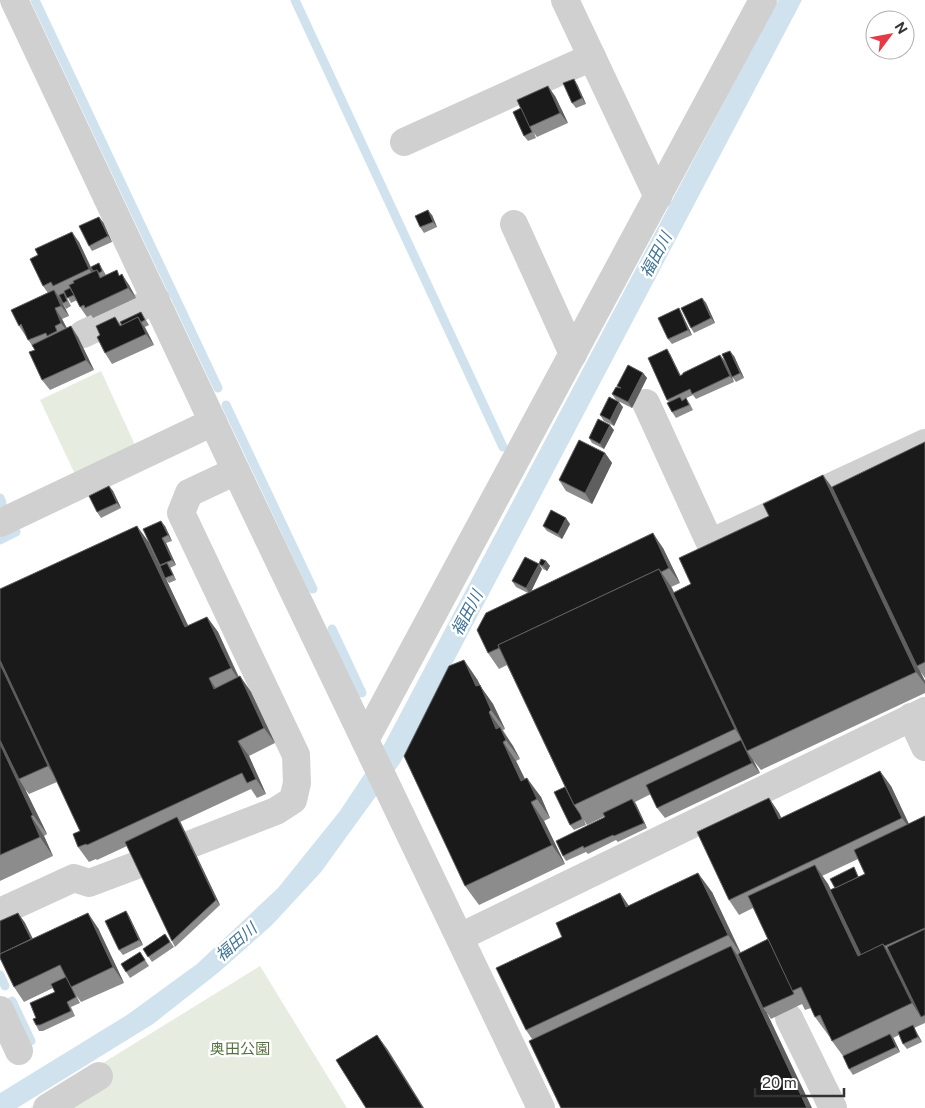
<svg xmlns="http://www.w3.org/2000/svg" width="925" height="1108" viewBox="0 0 925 1108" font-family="'Public Sans','Noto Sans JP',sans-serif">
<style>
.green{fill:#e6ecdf}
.water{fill:#cfe2ee}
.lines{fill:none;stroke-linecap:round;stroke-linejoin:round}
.stream{stroke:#cfe2ee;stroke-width:9}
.minor{stroke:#d0d0d0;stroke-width:28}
.wall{fill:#8c8c8c;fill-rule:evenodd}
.shaded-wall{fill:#5f5f5f}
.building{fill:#1a1a1a;stroke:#5f5f5f}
.labels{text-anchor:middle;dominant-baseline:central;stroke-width:5;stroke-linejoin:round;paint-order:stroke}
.park-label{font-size:15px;fill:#56703f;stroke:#fff}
.water-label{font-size:16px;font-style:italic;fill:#3f7597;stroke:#fff}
</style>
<rect width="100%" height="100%" fill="#fff"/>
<g class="green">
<polygon points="101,371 135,445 75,474 40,400"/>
<polygon points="260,966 347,1108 30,1108"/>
</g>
<polygon class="water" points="778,0 802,0 400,763 321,872 272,925 219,972 153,1024 17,1108 0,1108 0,1093 127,1015 197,964 278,888 340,811 385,743 403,709"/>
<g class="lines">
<g class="stream">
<polyline points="35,0 218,388"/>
<polyline points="295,0 503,447"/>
<polyline points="226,405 313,589"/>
<polyline points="0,498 2,503"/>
<polyline points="0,540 16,532"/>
<polyline points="332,629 362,693"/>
<polyline points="0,975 5,986"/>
<polyline points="12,1001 31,1041"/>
</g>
<g class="minor">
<polyline points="14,0 236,471 541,1108"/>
<polyline points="565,0 658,197"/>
<polyline points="404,142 592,57"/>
<polyline points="514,224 573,354"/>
<polyline points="83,334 156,300"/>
<polyline points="646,403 710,543 925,443"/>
<polyline points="0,523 213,422"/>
<polyline points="911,717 925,747"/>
<polyline points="365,740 763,0"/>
<polyline points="191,844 276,811 293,800 297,783 296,755 181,513 189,493 236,471"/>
<polyline points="0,912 74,878 89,883 137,865"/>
<polyline points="460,937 925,711"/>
<polyline points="0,1010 19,1051"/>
<polyline points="789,1018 833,1108"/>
<polyline points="47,1108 99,1076"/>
</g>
</g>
<g class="wall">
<polygon points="577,84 586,104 576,108 572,103"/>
<polygon points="555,96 568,123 537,137 534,133 536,138 528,141 524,136 513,112"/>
<polygon points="432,215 437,227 424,233 420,227"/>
<polygon points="103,222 112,242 92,251 89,246"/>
<polygon points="79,242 91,267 99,263 106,275 120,275 129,285 136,298 93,318 91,315 87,317 80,307 77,300 71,303 66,294 65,294 71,306 66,309 61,300 69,316 62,319 67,328 78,337 94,370 50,390 42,380 35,350 19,326 48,293 43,286"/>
<polygon points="702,298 706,303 715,323 694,333 691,328"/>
<polygon points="141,312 149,325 145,327 154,345 112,364 105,353 100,335 115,317 121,325"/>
<polygon points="682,314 692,335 672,344 668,339"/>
<polygon points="670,354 681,376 724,360 734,382 696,399 693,395 682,400 686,398 690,404 693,410 676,418 672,412 669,402 667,400"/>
<polygon points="734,356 744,378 736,382 732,377"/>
<polygon points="643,373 647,378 632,408 616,400 612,394 618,387 617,386"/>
<polygon points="623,407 614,426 604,421 600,415"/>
<polygon points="614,430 604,449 592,443 589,438"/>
<polygon points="925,442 925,678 920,671 925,681 925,693 761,770 753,760 760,773 665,818 657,808 651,794 635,802 647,828 618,842 616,840 588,854 586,852 566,861 563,856 605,817 605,816 587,825 584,820 586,825 574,830 570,825 565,787 507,665 499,669 488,653 528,593 516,587 512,581 542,569 531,591 663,548 680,583 671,587 674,593 691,584 832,488"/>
<polygon points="605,453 612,463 592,504 566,491 559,480"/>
<polygon points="109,486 113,491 121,508 101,518 97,512"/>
<polygon points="570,524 562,539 547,531 543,526"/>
<polygon points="165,526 172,541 166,543 176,565 170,568 176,580 169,583 165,578 143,529"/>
<polygon points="148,541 188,626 207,617 218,632 239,677 240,676 251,692 275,743 249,756 266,794 257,798 251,789 180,822 220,905 175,947 172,941 127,846 97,860 96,859 89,862 78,847 80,831 57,782 29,794 25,789 47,834 44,836 53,856 0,881 0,589"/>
<polygon points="546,561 550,566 547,571 543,569 539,564"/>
<polygon points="477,679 481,687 493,704 505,729 503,730 513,746 520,759 516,761 525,779 541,797 550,818 544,821 565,864 479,905 465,886"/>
<path d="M891,786l18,38 16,-8v207l-11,5 8,14 -15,7 -4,-5 -4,-9 -6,3 7,14 -47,23 -4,-6 -6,-13 -11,-15 -2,-5h-1l-14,-19 -4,-9 -6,2 -3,-6 -31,15 -4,-6 -235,26 -6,-9 36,-93 58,-44 9,13 83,-14 29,61 27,-14 -15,-31 -14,7 -10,-15 40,-102 10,15 2,5zM858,859l7,15 -6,3 -5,-10 -19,21 -4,2 -3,-6 -6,-8z"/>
<polygon points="126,911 129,916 143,945 123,955 119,950"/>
<polygon points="18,913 25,923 33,939 98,928 124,983 81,1002 76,995 80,1003 71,1007 75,1016 43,1031 39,1031 36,1025 36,1018 55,992 53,988 24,1002 14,987"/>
<polygon points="165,934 174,947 152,962 143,949"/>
<polygon points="140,952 149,966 130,978 121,964"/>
</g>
<g class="shaded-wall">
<polygon points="574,79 577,84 586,104 582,98"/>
<polygon points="548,86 555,96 568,123 560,113"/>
<polygon points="428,210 432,215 437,227 433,222"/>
<polygon points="99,217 103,222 112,242 108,236"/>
<polygon points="72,232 79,242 96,279 89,269"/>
<polygon points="122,274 129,285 136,298 128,288"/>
<polygon points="54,290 61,300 69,316 61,306"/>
<polygon points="702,298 706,303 715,323 711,318"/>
<polygon points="55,308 62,319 69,333 61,323"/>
<polygon points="679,308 682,314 692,335 688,330"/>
<polygon points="138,317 145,328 154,345 146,334"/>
<polygon points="71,326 78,337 94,370 86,360"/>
<polygon points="667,349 670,354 683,381 680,376"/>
<polygon points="730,351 734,356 744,378 740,373"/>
<polygon points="720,355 724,360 734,382 730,376"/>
<polygon points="643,373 647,378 632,408 628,402"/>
<polygon points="619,402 623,407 614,426 610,420"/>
<polygon points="610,425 614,430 604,449 600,444"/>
<polygon points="605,453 612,463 592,504 585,493"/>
<polygon points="823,475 837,494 917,666 920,671 925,681 925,684 916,672"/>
<polygon points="109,486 113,491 121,508 117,503"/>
<polygon points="566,518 570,524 562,539 558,534"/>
<polygon points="161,521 165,526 172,541 168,535"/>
<polygon points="137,526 148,541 196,642 185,627"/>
<polygon points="653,533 663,548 680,583 669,568"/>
<polygon points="162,538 166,543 176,565 172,560"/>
<polygon points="546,561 550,566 547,571 543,566"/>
<polygon points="167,563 171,569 176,580 173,575"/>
<polygon points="539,564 542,569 530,594 526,588"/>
<polygon points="659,569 672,588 748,748 735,729"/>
<polygon points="207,617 218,632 241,683 231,668"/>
<polygon points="0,656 58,781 48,766 0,664"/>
<polygon points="464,660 477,679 481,687 493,704 505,729 491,710 476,686"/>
<polygon points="240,676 251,692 275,743 264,728"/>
<polygon points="209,678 219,693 214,689"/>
<polygon points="489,712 513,746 520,759 506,740 496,729"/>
<polygon points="0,735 19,779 25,789 47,834 33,815 0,744"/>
<polygon points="741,740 747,751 753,760 760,773 752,763"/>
<polygon points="238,741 249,756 266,794 256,779"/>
<polygon points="503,742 516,761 535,800 521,781"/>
<polygon points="880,771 891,786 913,833 902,818"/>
<polygon points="527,778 541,797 550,818 537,799"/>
<polygon points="769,798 779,813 789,834 779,819"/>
<polygon points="632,799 636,804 647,828 644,823"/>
<polygon points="531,802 544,821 565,864 552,845"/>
<polygon points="31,816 44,836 53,856 40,837"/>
<polygon points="177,817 181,823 220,905 216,900"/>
<polygon points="815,865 828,884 863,957 858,956"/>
<polygon points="698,873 712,892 741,954 728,935"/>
<polygon points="620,893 633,912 626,907"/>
<polygon points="126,911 129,916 143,945 139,940"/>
<polygon points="18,913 25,923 40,954 32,944"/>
<polygon points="88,913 98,928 124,983 113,967"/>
<polygon points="883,944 897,963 921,1017 912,1003"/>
<polygon points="731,946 744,965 763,1008 767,1013 812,1108 807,1108"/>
<polygon points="913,1025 916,1031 922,1042 918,1037"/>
<polygon points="890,1034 894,1039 900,1052 896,1047"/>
<polygon points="377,1035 388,1050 424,1108 423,1108"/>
</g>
<g class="building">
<polygon points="574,79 582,98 572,103 563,83"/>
<polygon points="548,86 560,113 529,127 517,100"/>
<polygon points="521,108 532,132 524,136 513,112"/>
<polygon points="428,210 433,222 420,227 415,216"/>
<polygon points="99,217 108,236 89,246 79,226"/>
<polygon points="72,232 89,269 53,286 51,282 43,286 30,259 38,255 35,249"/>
<polygon points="99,263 102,271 99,273 97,270 93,271 91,267"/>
<polygon points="97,270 100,278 117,270 119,276 122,274 128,288 85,308 84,305 80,307 69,285 74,283 73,281"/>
<polygon points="70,288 74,295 67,298 64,291"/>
<polygon points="54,290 61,306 55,308 61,323 55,326 57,331 47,336 46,333 28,340 21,324 19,326 11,310"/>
<polygon points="64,293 67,301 63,303 59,295"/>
<polygon points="702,298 711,318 691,328 681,308"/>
<polygon points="679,308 688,330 668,339 658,318"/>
<polygon points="141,312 145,320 141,322 138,317 122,325 120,322"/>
<polygon points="115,317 120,326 138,317 146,334 105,353 97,337 100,335 96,326"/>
<polygon points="71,326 86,360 42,380 29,352 35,350 32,345"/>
<polygon points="667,349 680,376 683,374 683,373 720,355 730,376 692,394 690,389 667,400 648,358"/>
<polygon points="730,351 740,373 732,377 722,354"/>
<polygon points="628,365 643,373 628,402 612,394 616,387 621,388 617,386"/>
<polygon points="609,397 619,402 610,420 600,415"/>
<polygon points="680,397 682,401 686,398 689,405 672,412 667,403"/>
<polygon points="598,419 610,425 600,444 589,438"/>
<polygon points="579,440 605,453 585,493 559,480"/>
<polygon points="925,442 925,662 917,666 832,487"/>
<polygon points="823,475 916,672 747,751 673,593 691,584 679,558 769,516 763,504"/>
<polygon points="109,486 117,503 97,512 89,496"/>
<polygon points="551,510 566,518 558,534 543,526"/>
<polygon points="161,521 168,535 162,538 172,560 160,565 143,529"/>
<polygon points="137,526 185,627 207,617 231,668 209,678 214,689 240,676 264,728 238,741 256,779 247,783 242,773 87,845 86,844 78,847 73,834 80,831 0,660 0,589"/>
<polygon points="653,533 669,568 661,572 659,569 498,645 499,648 488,653 477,630 486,613"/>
<polygon points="525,557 539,564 526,588 512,581"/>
<polygon points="541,559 546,561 543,566 539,564"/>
<polygon points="167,563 173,575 165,578 160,566"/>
<polygon points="659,569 735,729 574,805 498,645"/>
<polygon points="464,660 476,686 480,685 491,710 489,712 496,729 500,727 506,740 503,742 521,781 527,778 537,799 531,802 552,845 465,886 404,756 449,666"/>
<polygon points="0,664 48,766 19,779 0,740"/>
<polygon points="741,740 752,763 657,808 646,785"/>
<polygon points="0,744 33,815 31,816 40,837 0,855"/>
<polygon points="880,771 902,818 729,900 697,832 769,798 779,819"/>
<polygon points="565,787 574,805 580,814 582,819 570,825 554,792"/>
<polygon points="632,799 644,823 614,836 613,835 584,848 583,846 563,856 556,841 605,817 603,813"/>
<polygon points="925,816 925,928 885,946 883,944 861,955 830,890 865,874 854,850"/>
<polygon points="177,817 216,900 172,941 125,842"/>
<polygon points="815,865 858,956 883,944 912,1003 832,1041 820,1015 815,1017 801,987 792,991 748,896"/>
<polygon points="854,867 858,877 835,888 830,879"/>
<polygon points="698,873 728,935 526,1030 496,968 562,937 556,923 620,893 626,907"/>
<polygon points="126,911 139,940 119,950 105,921"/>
<polygon points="18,913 31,939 0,954 0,921"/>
<polygon points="88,913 113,967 71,987 60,965 14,987 0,958 0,954"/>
<polygon points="925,929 925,1015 921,1017 887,947"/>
<polygon points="165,934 170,942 148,957 143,949"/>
<polygon points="768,939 794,994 763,1008 738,954"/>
<polygon points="731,946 807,1108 561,1108 529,1041"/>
<polygon points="140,952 145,960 126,972 121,964"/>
<polygon points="66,977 76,997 67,1002 71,1011 40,1025 36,1025 33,1019 36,1018 30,1003 55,992 51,984"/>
<polygon points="913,1025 918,1037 903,1044 898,1032"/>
<polygon points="890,1034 896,1047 849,1069 843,1056"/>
<polygon points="377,1035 423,1108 366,1108 336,1060"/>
</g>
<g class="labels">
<g class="park-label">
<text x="240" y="1048">奥田公園</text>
</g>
<g class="water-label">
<text transform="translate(656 255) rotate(-62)">福田川</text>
<text transform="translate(467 613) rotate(-62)">福田川</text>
<text transform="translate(236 942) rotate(-41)">福田川</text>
</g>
</g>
<g transform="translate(890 35) rotate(58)"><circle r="24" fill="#ffffff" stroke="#adadad"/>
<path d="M0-4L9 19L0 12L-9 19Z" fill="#e63946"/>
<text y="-8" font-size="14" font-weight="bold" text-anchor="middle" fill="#333333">N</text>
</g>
<path d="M755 1088v8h89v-8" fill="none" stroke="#333333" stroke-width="2.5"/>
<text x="762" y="1088" font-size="15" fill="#333333" stroke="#ffffff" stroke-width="4" paint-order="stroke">20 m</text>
</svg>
